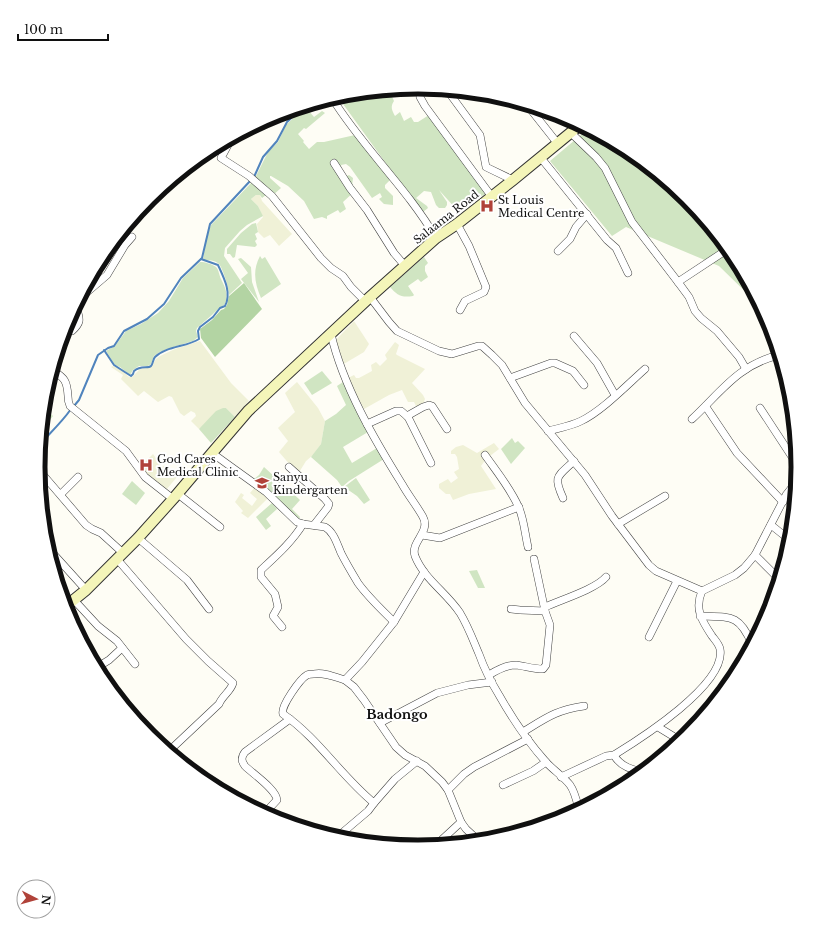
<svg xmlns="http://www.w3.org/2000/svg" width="836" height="935" viewBox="0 0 836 935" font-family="'Libre Baskerville',serif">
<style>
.farmland{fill:#f0f1d7}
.green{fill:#d0e5c2}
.forest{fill:#b3d4a3}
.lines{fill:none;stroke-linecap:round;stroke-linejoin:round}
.stream{stroke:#5084bd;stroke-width:2}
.street-casing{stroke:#434343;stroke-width:8}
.secondary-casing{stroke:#323232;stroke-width:12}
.street{stroke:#fff;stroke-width:7}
.secondary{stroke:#f4f5b9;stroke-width:10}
.labels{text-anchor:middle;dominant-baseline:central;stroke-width:4;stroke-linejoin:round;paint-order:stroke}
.poi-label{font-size:11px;fill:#101010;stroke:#fff;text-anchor:start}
.street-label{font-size:11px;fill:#101010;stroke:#fff}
.quarter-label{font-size:13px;font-weight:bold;fill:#101010;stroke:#fff}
.rim{fill:none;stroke:#101010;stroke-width:5}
</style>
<rect width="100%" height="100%" fill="#fefdf5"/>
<g class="farmland">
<polygon points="256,195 260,195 262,201 292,234 279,246 270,235 264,238 258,232 257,224 263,217 258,206 251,199"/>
<polygon points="354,321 369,344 364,352 342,365 335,341"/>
<polygon points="200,341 231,383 249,401 235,417 226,408 199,429 191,421 196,416 195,413 191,411 184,416 180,413 172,397 169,396 158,402 144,391 138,396 121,379 123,375 111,367 113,366 123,371 129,377 132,377 140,369 151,367 156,359 160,356 175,349"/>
<polygon points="395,342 399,345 396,354 397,355 425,369 412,383 423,395 425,399 423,404 417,408 414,402 408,402 402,390 389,395 364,409 348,378 354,375 356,378 359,378 372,371 371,365 376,362 380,366 387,359 385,355"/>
<polygon points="297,382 318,408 325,421 321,444 313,455 306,461 298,474 279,452 288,441 278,428 295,412 285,393"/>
<polygon points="494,443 499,449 486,459 481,466 496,489 469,494 453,500 450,494 446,494 439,488 439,484 448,479 451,483 458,478 454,472 459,469 457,457 455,454 451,454 451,451 456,447 463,445 477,453"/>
<polygon points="153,454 162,467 166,465 177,477 166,490 146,475 140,467"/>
<polygon points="255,487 268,498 248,518 241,513 243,511 235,502 241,493 244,495 242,498 252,506 257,499 250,493"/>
</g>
<g class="green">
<path d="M389,90l5,11c-4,6 -2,9 1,15l5,-4 4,9 7,-4 3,5h4l11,-7 58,78 -30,17 -18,-20 8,12v3l-2,3h-6l-3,-3 -5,-13 -7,-1 -8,7 11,8 1,2 -5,4 -20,-25 -65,-90 6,-2z"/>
<polygon points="314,104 308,110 314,117 322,111 325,113 306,129 304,128 298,134 304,141 303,142 309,149 317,142 324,142 355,135 390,180 385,185 385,188 393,196 393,205 384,204 379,199 382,197 380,193 372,198 350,167 346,164 341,165 342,171 345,177 349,175 353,178 352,186 356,190 343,202 346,209 340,213 338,210 327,216 327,219 322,217 314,219 304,201 288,186 271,176 270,176 270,178 281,188 273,195 255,178 268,152 278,142 286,125 306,106"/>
<polygon points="588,129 629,152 687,199 734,257 760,306 719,266 626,227 612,236 550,161"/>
<path d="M253,181l13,14 -4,3 -2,-3h-4l-5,4 7,7 5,10 -16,9 -7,6 -15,17 -1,8 18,27 -13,12c0,-7 -6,-26 -10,-31 -4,-4 -11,-4 -16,-4l3,-22 5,-13z"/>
<polygon points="256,223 258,232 255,234 257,239 255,241 257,245 255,247 237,245 235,257 233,258 230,254 227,254 227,249 241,233 252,224"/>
<path d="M260,256l2,3 3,-2 16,27 -20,14c-6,-14 -9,-27 -1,-42z"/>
<path d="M424,257l4,6 -3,3v5l3,6 -7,5 -3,-3 -10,7 6,9 -1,1c-12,2 -16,-1 -23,-9z"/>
<polygon points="241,258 251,267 252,282 259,302 241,279 248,273 238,259"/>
<path d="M200,262c5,0 12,2 16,5 3,3 3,8 5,12 4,8 8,16 4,25 -10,7 -18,16 -28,24l-1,3 2,6 -5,4 -26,8 -7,3 -6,4 -3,8 -3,2h-9l-6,4 -3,5 -10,-8 -5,-2 -9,-14 9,-5 11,-15 15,-7 17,-11 11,-12 14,-23z"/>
<polygon points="322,371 332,383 312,395 304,383"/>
<polygon points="343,382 368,432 343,447 352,463 377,448 384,459 349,481 342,487 337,480 311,457 321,444 325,421 336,414 346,405 337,386"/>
<polygon points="44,408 53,416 42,430"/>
<polygon points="223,408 226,408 235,417 211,443 199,429 216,411"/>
<polygon points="512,438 515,443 518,441 525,448 511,464 501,449"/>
<polygon points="264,467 300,500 292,509 300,517 298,521 272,493 254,479 259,475"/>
<polygon points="356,478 370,500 364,504 357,496 344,487"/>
<polygon points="132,481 145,493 136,505 122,494"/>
<polygon points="272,503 277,509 266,519 271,526 266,530 256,517"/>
<polygon points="477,570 485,588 478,588 469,571"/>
</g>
<polygon class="forest" points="244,283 262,309 215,357 201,338 200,329 212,320 221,310 224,309 227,305 229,296"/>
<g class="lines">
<g class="stream">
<polyline points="254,177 263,157 277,141 287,122 303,107"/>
<path d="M104,350l10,15 17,11 2,-2 1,-3c7,-6 14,-2 17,-5 2,-2 2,-7 4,-9 11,-11 32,-10 44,-18l-1,-8 2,-4 13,-10 7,-9 5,-2c7,-13 -1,-28 -7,-41l-17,-6"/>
<polyline points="74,406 79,400 98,355 108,348 114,346 124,331 147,319 164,304 181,278 202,258 210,224 251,180"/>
<path d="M40,444c11,-12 22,-22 31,-35"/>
</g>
<defs>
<g id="street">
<polyline points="447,90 480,135 486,167 513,180"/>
<polyline points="420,97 425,106 492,197"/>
<path d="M332,98c31,50 75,90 104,140"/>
<polyline points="528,106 558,144"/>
<polyline points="571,133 596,157 605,168 632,222 678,282 689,297 695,311 701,318 717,331 739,357 746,369"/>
<polyline points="227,141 229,143 221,158 249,176 272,196 321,258 331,268 343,276 351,287 365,301"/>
<polyline points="541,158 607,240 616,248 628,273"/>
<polyline points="334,163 350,188 367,210 394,253 405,266"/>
<polyline points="457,224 469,246 486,287 484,292 465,301 460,310"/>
<polyline points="558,251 570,239 576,227 587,214"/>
<polyline points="678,282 728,249"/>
<polyline points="370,297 389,322 397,331 439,351 452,354 478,346 482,346 492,355 502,365 525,403 585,475 612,516 649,565 656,571 702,591"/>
<polyline points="79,299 107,275 125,245 132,237"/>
<polyline points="765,318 778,356"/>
<path d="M64,331h8c11,-10 7,-13 4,-25"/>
<path d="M331,334c12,52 43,105 71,150 6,11 15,22 21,33 8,15 -13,25 -8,39 9,23 32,37 45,57 8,13 13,27 19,41 5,14 12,28 20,41 13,23 29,47 47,67 7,8 17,14 24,23 5,7 7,17 9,25"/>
<polyline points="574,336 597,363 615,395"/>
<path d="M52,370c13,8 15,11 16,26 0,4 0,6 2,10l56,45 19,26 28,22"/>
<polyline points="510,378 551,363 555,363 573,371 584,385"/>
<polyline points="706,407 737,453 783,502"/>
<polyline points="760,408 798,466"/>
<polyline points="407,416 423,407 429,405 432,406 447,429"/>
<path d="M692,419c29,-27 46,-54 87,-64"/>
<polyline points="367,424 396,411 401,411 408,417 431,463"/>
<path d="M548,431c11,-3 23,-5 33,-10 21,-10 46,-36 64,-52"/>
<path d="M212,453l54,39 31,30 6,2 22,3c9,5 12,17 16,26 5,10 11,20 17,30 10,14 23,26 36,39"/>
<path d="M485,455c12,17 26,34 34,53 5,12 6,26 9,39"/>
<polyline points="289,467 325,499 329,504 328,507 314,525"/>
<polyline points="38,469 86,525 92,529 101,533 123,553"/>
<polyline points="61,494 78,477"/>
<polyline points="178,494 220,527"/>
<path d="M563,498c-10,-22 -6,-21 11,-37"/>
<polyline points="618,524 665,496"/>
<polyline points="771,525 791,541"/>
<polyline points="422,535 440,538 519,507"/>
<polyline points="138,538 187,580 209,609"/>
<polyline points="48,548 86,590"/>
<polyline points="755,555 779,579"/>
<path d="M117,559l69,80 22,22 25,22c-2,8 -11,13 -14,21l-51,48"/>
<polyline points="424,572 394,622 362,662 345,680 354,687 364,700 396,747 405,755 425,766 442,782 448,790 461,822 466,829 479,841"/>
<polyline points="74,600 98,626 117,641 135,664"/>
<path d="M545,607c15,-7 51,-18 61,-30"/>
<polyline points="511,609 520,610 545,611"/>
<path d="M700,616c31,1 39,-2 52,28"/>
<path d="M282,627l-9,-11 5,-9 -3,-13 -14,-17v-7c15,-14 31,-28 42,-46"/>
<polyline points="649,637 677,581"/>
<polyline points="96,668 109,660 122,648"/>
<path d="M489,675c8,-5 18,-10 27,-10 9,1 17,4 27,4l3,-4 4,-40 -5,-14 -11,-52"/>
<path d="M345,680c-10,-3 -21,-8 -31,-6 -2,0 -5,0 -7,1 -7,4 -27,32 -24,39 35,24 58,62 91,89l21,-24 22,-18"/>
<polyline points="380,723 437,693 468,685 492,682"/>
<polyline points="658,727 681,741"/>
<path d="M523,732c23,-14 33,-22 61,-26"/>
<path d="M614,755c5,10 18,15 29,17"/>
<path d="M561,777l45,-21 8,-1c26,-16 113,-71 106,-106 -1,-5 -5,-9 -8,-13 -10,-15 -18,-27 -10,-45l33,-16 9,-7 11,-13 31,-60 11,-14"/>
<polyline points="503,785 533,771 546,762"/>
<polyline points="448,790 464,774 474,767 528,739"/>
<path d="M264,814l13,-14c-1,-11 -24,-26 -32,-34 -4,-5 -4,-9 0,-14l45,-33"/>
<polyline points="342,840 341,836 342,833 368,811 374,803"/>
<polyline points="435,846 461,822"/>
</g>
<polyline id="secondary" points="65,607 86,590 138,538 173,499 212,453 248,411 370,297 436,238 457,224 513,180 580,125"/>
</defs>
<use href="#street" class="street-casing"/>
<use href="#secondary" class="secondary-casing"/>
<use href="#street" class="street"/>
<use href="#secondary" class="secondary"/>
</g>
<defs>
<symbol id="hospital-bare" viewBox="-9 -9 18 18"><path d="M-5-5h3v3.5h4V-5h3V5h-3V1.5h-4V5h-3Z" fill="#b04239" stroke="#fff" stroke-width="2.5" paint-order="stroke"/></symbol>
<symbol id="school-bare" viewBox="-9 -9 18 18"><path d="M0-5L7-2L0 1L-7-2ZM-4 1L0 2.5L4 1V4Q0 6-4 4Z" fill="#b04239" stroke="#fff" stroke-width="2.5" paint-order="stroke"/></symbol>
</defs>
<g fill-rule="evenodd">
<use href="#hospital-bare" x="477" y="196" width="20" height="20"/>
<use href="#hospital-bare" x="136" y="455" width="20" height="20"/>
<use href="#school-bare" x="252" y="473" width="20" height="20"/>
</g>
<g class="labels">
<g class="poi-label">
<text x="498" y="200">St Louis<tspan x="498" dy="13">Medical Centre</tspan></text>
<text x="157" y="459">God Cares<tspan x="157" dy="13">Medical Clinic</tspan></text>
<text x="273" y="477">Sanyu<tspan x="273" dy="13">Kindergarten</tspan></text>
</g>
<g class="street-label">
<text transform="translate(446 217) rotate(-38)">Salaama Road</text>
</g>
<g class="quarter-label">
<text x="397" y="714">Badongo</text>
</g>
</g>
<path d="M0 0H836V935H0ZM45 467a373 373 0 1 1 746 0a373 373 0 1 1-746 0Z" fill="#fff" fill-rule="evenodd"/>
<path class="rim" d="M45 467a373 373 0 1 1 746 0a373 373 0 1 1-746 0Z"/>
<g transform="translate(36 899) rotate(96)"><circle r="19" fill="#ffffff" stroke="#9f9f9f"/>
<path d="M0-3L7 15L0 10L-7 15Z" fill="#b04239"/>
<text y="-6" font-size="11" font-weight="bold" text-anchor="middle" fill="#101010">N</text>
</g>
<path d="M18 34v6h90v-6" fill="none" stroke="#101010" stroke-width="2"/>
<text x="24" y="34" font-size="12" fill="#101010" stroke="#ffffff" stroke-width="3" paint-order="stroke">100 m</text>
</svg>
